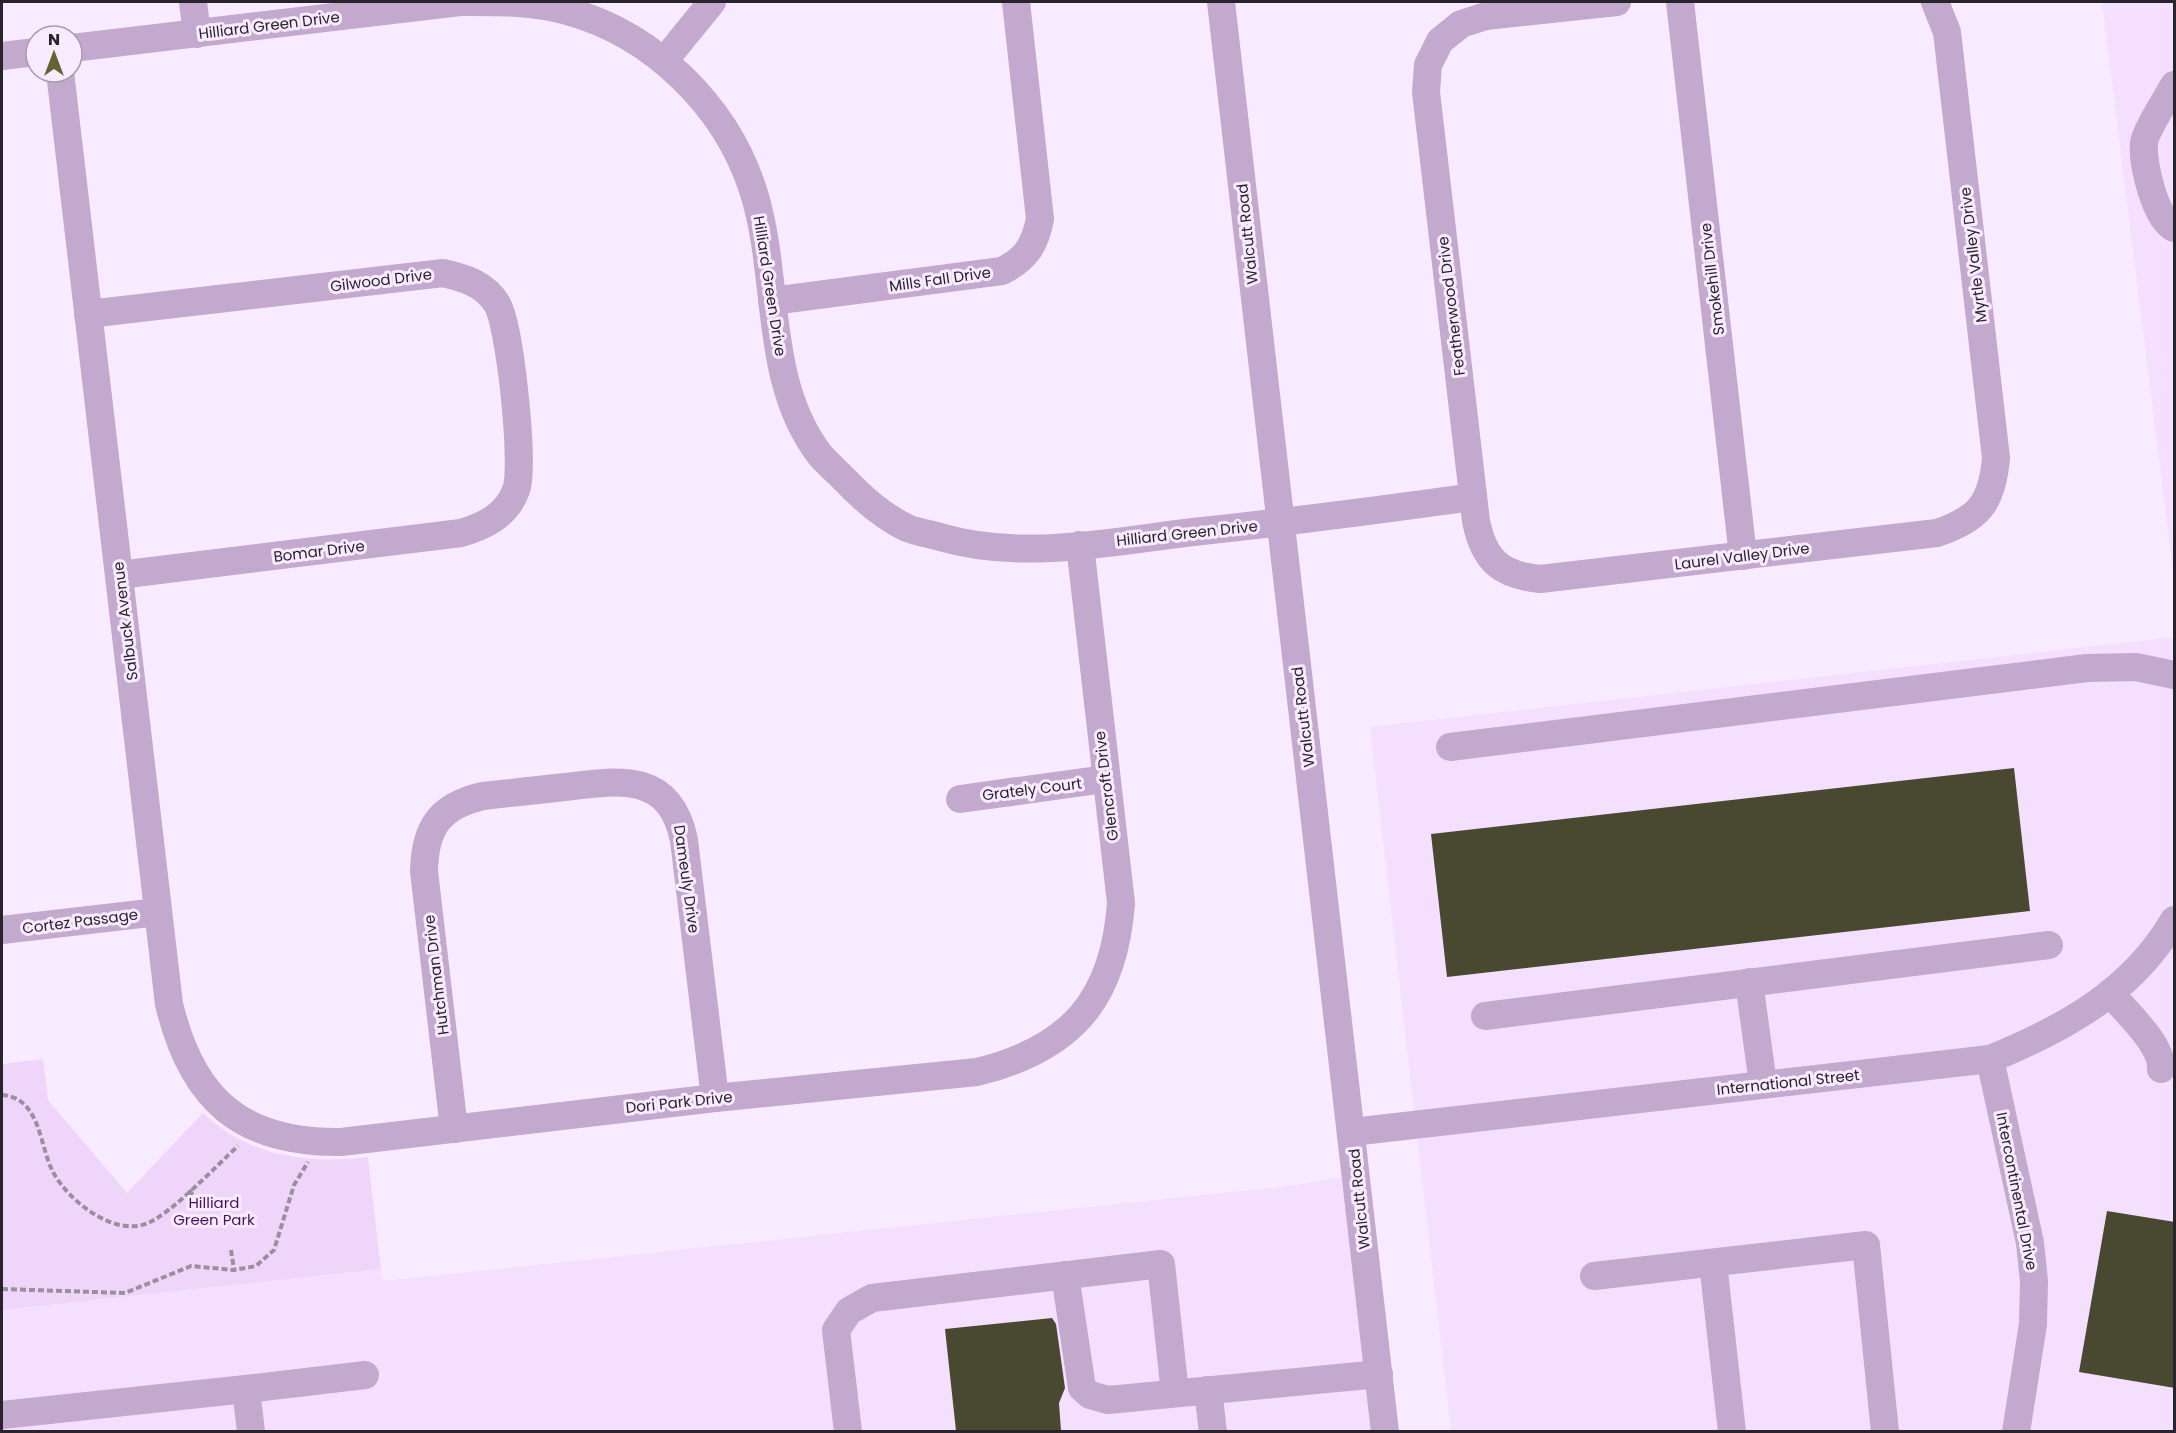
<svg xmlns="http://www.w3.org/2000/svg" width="2176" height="1433" viewBox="0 0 2176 1433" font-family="Poppins,sans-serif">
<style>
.built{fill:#f5dfff}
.green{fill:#f0d5fb}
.building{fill:#494931}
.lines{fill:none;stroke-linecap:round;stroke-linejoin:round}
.path{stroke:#998f9e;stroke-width:4;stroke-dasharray:6 3;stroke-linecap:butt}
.minor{stroke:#c3a9cd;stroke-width:28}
.labels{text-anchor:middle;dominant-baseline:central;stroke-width:6;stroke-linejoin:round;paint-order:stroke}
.street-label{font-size:15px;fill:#29232c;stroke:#f9ebff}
.park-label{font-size:15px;fill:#48135b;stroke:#f9ebff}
</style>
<rect width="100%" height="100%" fill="#f9ebff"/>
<g class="built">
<polygon points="2102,2 2174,2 2174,579"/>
<polygon points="2174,637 2174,1431 1451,1431 1370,727"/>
<polygon points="1357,1175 1385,1431 2,1431 2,1310 381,1269 383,1281 1288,1186"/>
</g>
<path class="green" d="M43,1059l5,41 79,93 76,-80c46,44 105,51 165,44l13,112 -379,41v-246z"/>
<g class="building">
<polygon points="2014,768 2030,911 1447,977 1431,834"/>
<polygon points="2107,1211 2175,1222 2175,1388 2079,1372"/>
<polygon points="1052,1318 1056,1324 1065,1388 1059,1403 1061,1431 956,1431 945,1329"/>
</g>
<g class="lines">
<g class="path">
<path d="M2,1095c38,3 37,48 50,75 14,29 62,68 96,53 24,-10 69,-58 90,-77"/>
<polyline points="189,1190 201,1206"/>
<polyline points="231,1250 234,1270"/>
<polyline points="2,1289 125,1293 191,1266 234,1270 256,1266 274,1250 294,1185 308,1162"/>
</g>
<g class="minor">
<polyline points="193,2 197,34"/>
<polyline points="1221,2 1385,1432"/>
<path d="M1617,2l-131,14 -25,8 -21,17 -12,24 -2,27 50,429c8,40 25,54 64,58l397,-46c42,-14 55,-30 59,-75l-49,-426 -12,-30"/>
<polyline points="1680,2 1743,556"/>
<path d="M72,48l388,-46c36,0 72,-1 107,9 86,23 159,95 186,179 28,87 9,189 67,265 7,8 16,16 24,24 17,18 40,38 63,49 10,4 22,6 33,9 82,24 169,5 253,-5 93,-10 187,-22 280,-35"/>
<polyline points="2,56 36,52"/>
<polyline points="664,61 712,2"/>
<path d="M60,72l109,932c23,96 72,139 172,138l374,-44 262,-26c94,-23 137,-72 144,-169l-41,-358"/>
<path d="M2174,85c-6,11 -29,47 -30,58 -2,20 11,76 30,85"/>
<path d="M772,301l230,-30c24,-12 33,-26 38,-52l-24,-217"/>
<path d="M88,314l355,-41c22,5 42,11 54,31 13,21 28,163 19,186 -9,25 -31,36 -55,43l-342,42"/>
<polyline points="1450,747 2087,668 2136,667 2174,675"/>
<polyline points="960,799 1105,779"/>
<polyline points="2,930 158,912"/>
<polyline points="1749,982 1763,1084"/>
<path d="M2110,993c16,19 53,52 51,76"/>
<polyline points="1485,1016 2049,945"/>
<polyline points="1990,1059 2030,1243 2034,1281 2033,1324 2016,1432"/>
<path d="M454,1129l-30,-258c1,-43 15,-65 59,-75 27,-3 55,-6 82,-9 55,-7 105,-15 119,53l31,258"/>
<path d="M1352,1132l638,-73c74,-30 143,-68 184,-139"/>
<polyline points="1713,1263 1732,1432"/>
<polyline points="1065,1275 1082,1388 1090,1395 1108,1400 1379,1374"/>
<polyline points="1594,1276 1866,1245 1885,1432"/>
<polyline points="246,1389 365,1375"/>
<polyline points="1208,1390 1213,1432"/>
<polyline points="2,1415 246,1389 251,1432"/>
<polyline points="848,1432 836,1330 849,1311 872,1298 1161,1264 1175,1393"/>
</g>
</g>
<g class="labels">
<g class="street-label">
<text transform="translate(269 25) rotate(-7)">Hilliard Green Drive</text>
<text transform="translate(1247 234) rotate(-96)">Walcutt Road</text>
<text transform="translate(1973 255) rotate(-97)">Myrtle Valley Drive</text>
<text transform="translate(940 279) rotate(-8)">Mills Fall Drive</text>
<text transform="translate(1712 279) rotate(-97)">Smokehill Drive</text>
<text transform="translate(381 280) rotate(-7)">Gilwood Drive</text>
<text transform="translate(770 286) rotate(81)">Hilliard Green Drive</text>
<text transform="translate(1451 306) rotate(-97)">Featherwood Drive</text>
<text transform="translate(1187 533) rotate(-6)">Hilliard Green Drive</text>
<text transform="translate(319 551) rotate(-7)">Bomar Drive</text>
<text transform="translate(1742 556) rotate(-7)">Laurel Valley Drive</text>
<text transform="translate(125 621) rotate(-97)">Salbuck Avenue</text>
<text transform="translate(1303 717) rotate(-97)">Walcutt Road</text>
<text transform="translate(1106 786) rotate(-97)">Glencroft Drive</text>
<text transform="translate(1032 789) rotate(-7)">Grately Court</text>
<text transform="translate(687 879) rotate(82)">Dameuly Drive</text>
<text transform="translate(80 921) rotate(-7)">Cortez Passage</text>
<text transform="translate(436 975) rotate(-97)">Hutchman Drive</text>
<text transform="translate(1788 1082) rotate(-6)">International Street</text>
<text transform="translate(679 1102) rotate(-6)">Dori Park Drive</text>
<text transform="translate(2017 1191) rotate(79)">Intercontinental Drive</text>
<text transform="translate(1359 1199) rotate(-96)">Walcutt Road</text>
</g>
<g class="park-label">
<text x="214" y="1202">Hilliard<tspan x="214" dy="17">Green Park</tspan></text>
</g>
</g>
<rect width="2176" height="1433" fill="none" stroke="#29232c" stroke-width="6"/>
<g transform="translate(54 54)"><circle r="28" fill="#f9ebff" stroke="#a69bab" stroke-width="1.5"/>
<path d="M0-4.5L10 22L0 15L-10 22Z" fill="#636431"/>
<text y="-9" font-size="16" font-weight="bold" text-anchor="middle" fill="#29232c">N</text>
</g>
</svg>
